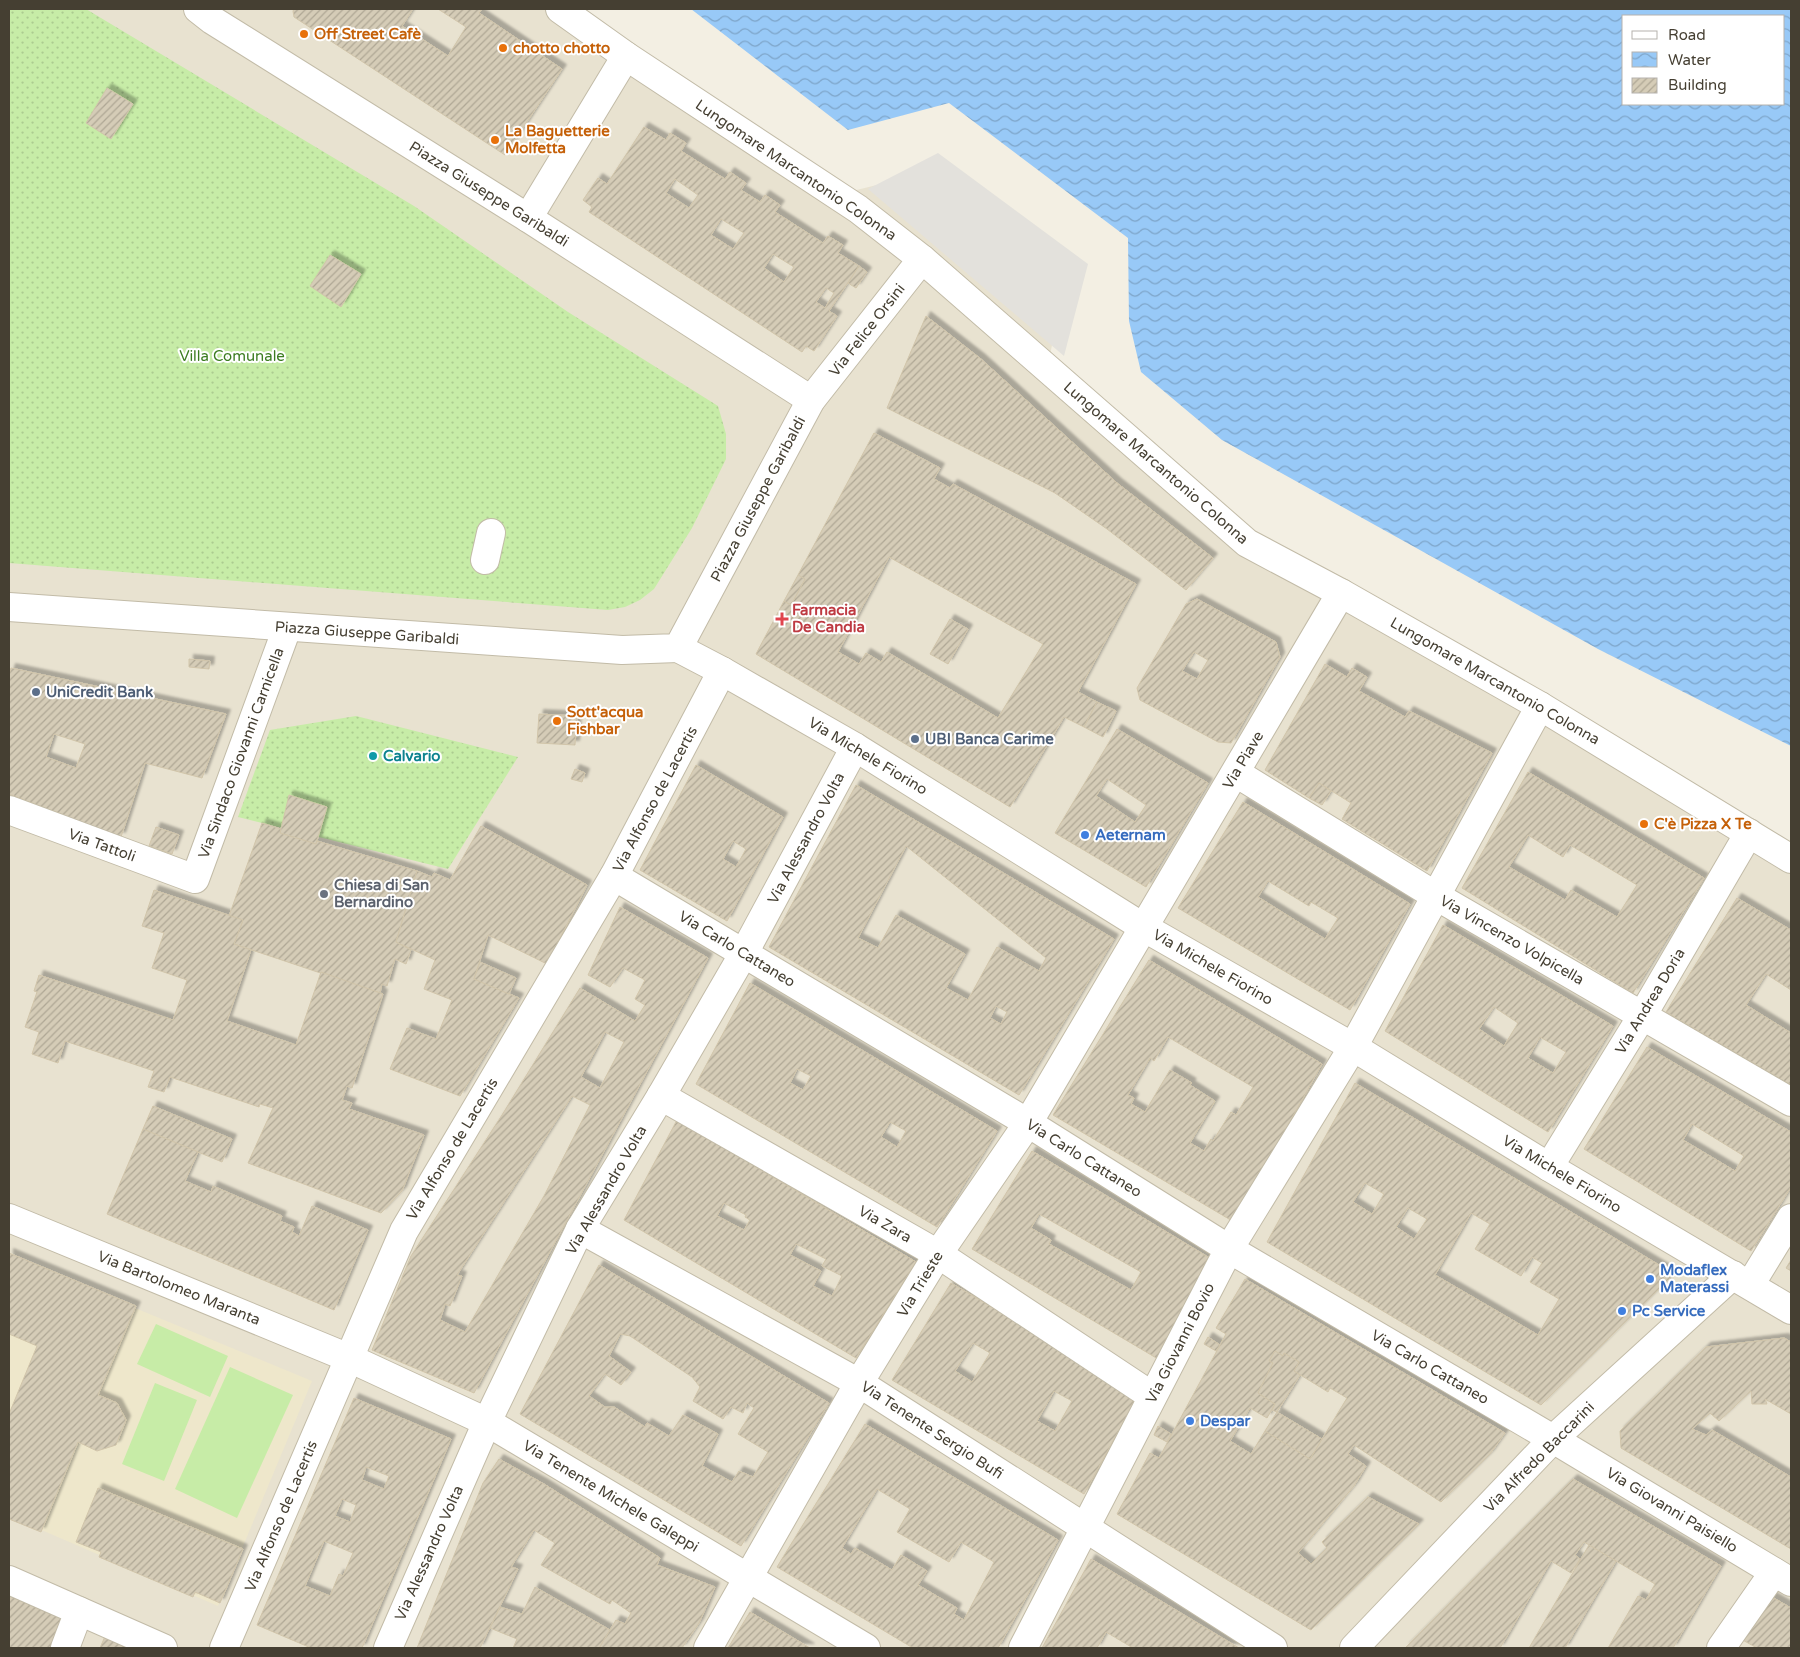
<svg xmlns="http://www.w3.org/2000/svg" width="1800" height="1657" viewBox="0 0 1800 1657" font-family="'Varela Round',sans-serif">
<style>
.residential{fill:#e8e2d0}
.education{fill:#eee7cb}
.grass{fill:url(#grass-dots)}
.garden{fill:#c7eca7}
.parking{fill:#e3e1dc}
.water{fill:url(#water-waves);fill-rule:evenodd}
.building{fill:url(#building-hatch);stroke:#d1c5aa;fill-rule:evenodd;filter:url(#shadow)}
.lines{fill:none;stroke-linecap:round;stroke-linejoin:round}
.minor-casing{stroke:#c2bba7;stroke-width:30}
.minor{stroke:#fff;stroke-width:28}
.food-dot{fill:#e8710a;stroke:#fff;stroke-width:2}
.health-dot{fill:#e0444e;stroke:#fff;stroke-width:2}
.service-dot{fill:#5c6f8a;stroke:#fff;stroke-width:2}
.culture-dot{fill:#0f9aa8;stroke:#fff;stroke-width:2}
.shop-dot{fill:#3f7fe0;stroke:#fff;stroke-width:2}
.worship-dot{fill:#6b7280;stroke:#fff;stroke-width:2}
.labels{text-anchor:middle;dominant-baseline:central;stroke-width:4;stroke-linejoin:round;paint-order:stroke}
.food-label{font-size:15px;font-weight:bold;fill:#c56008;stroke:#fff;text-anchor:start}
.street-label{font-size:15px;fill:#453f32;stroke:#fff}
.park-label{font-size:15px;fill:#3c7c21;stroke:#fff}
.health-label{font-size:15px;font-weight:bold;fill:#be3a42;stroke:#fff;text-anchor:start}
.service-label{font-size:15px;font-weight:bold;fill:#4e5e75;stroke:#fff;text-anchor:start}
.culture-label{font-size:15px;font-weight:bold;fill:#0d838f;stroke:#fff;text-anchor:start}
.shop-label{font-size:15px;font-weight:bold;fill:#366cbe;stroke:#fff;text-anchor:start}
.worship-label{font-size:15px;font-weight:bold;fill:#5b616d;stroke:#fff;text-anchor:start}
</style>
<defs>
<pattern id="grass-dots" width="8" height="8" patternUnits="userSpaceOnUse" patternTransform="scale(1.25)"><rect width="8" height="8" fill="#c7eca7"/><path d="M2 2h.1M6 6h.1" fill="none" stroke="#accb90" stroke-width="1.8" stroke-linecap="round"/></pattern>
<pattern id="water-waves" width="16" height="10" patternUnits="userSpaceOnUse" patternTransform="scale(1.25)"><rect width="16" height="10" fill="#98c9f7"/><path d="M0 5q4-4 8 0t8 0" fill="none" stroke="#7ea5c9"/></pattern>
<pattern id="building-hatch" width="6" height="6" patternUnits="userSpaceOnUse" patternTransform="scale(1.25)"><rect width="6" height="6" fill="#d5ccb7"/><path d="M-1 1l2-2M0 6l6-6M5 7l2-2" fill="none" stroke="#afa795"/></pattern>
<filter id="shadow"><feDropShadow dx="4.5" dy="-4.5" stdDeviation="1" flood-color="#0004"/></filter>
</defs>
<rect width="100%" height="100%" fill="#f3efe3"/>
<polygon class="residential" points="9,9 563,9 832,196 934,171 1066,278 1046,374 1261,550 1791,854 1791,1648 9,1648"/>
<polygon class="education" points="9,1256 312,1381 218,1606 9,1516"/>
<g class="grass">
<polygon points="9,9 86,9 414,206 568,312 718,406 726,434 726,459 692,528 654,589 640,600 625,607 608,610 9,563"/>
<polygon points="356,716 518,757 448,869 238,817 270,730"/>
</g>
<g class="garden">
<polygon points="156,1324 228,1356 210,1397 137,1364"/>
<polygon points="230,1367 293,1395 237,1518 175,1489"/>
<polygon points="155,1383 197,1400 164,1481 122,1464"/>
</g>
<polygon class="parking" points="938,153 1088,264 1064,356 868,189"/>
<path class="water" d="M691,9h1100v737l-193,-97 -376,-209 -81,-68 -12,-51 -1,-83 -179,-135 -101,27zM1624,16h160v88h-160z"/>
<g class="building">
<polygon points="294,9 413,9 402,26 448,56 466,27 438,9 482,9 479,13 562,69 505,155 294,17 293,11"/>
<polygon points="107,88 133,104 111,139 86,123"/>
<path d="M644,127l22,13 4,-7 16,10 -5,8 44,28 5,-7 16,11 -5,7 19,12 5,-7 15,10 -5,7 48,31 5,-7 15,9 -5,8 21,13 -30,45 8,5 -23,35 -8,-5 -4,6 -213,-140 3,-5 -9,-7 15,-22 9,6zM675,179l23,16 -9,13 -23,-15zM721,219l23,14 -11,16 -22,-14zM773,254l21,13 -10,15 -20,-14zM826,288l8,5 -9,15 -9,-6z"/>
<polygon points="330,255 361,274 341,307 310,286"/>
<polygon points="859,266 867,272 856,288 848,283"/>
<polygon points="926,316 981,359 1117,483 1213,558 1186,590 1107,529 1055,493 887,408"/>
<path d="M874,433l66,35 -6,11 16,9 3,-4 183,100 -58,108 19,10 -13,25 -20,-10 -54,90 -254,-153 28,-53 7,4 14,-26 -7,-4zM889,557l154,87 -45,74 -111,-66 -6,10 -15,-9 -7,11 -21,-12z"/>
<polygon points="798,575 805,579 791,605 784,601"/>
<path d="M1197,599l79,43 4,15 -49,86 -13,-1 -78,-42 -3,-12 49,-84zM1194,652l14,8 -11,19 -15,-8z"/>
<polygon points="950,619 968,629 948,664 930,654"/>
<polygon points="189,659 210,661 209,669 189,667"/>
<polygon points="1325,664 1347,677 1352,668 1367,677 1359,691 1405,717 1409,711 1492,753 1427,871 1342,819 1351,803 1319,783 1309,798 1265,770"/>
<path d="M11,668l215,46 -24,64 -57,-15 -24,74 -112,-43v-119zM54,734l31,10 -9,24 -30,-11z"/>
<polygon points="1097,702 1116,711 1103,737 1084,727"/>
<polygon points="539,714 577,716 575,745 537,743"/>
<path d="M1117,729l91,54 -62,104 -91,-54zM1107,779l39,26 -11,17 -39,-26z"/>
<path d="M696,765l87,52 -56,104 -87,-51zM733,841l13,8 -10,18 -13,-8z"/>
<polygon points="575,769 585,773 582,782 571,779"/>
<path d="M1528,772l176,106 -71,115 -171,-105zM1528,835l35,22 7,-12 67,40 -20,32 -46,-27 -6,10 -56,-33z"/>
<polygon points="1319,783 1331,791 1322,805 1309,798"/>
<path d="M856,785l258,154 -95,156 -250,-148zM906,846l140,112 -7,13 -42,-24 -29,53 -22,-12 19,-34 -69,-39 -18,33 -20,-10zM996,1006l11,6 -6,12 -11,-6z"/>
<polygon points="289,795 327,807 316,844 280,833"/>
<path d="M1243,802l167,102 -60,106 -172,-102zM1268,881l41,25 2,-4 27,16 -13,21 -67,-42z"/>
<polygon points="262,823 281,829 280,833 316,844 317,841 417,871 396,942 411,950 406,964 395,959 387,986 382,984 380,993 234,944 243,920 229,916"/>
<polygon points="481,826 587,885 547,964 488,935 474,979 519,998 460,1096 390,1069 407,1028 436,1039 452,1000 424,989 435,960 396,942 417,871 432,877 434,873 450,880"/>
<polygon points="156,827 179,835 172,854 149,846"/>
<polygon points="154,890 243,920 234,944 251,950 227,1021 296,1045 321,972 383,994 352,1088 347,1086 342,1100 352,1103 349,1109 424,1135 402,1191 381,1213 248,1163 273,1108 260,1104 259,1107 170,1077 164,1092 148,1087 154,1071 65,1041 58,1063 32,1054 39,1032 25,1027 37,992 34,991 39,975 173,1020 187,980 152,968 164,933 142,926"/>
<polygon points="1737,898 1791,930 1791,990 1766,974 1746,1005 1791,1033 1791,1085 1666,1012"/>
<path d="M620,907l88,51 -234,435 -102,-43 39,-94 91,-141 78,-127 55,33 10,-16 -10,-6 10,-19 -22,-12 -13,19 -22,-12zM605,1032l19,10 -24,46 -19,-11zM572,1096l18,9 -46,91 -79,136 -25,-12 5,-16 5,2 12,-30 -5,-1z"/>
<path d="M1443,925l170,101 -65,106 -163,-101zM1494,1007l24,16 -14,23 -25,-17zM1540,1037l26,15 -13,21 -25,-15z"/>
<path d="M1149,960l173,104 -88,158 -181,-107zM1168,1037l85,50 -17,28 -5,-3 -18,29 -2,-2 -7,12 -14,-8 25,-42 -25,-16 2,-2 -22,-13 -25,42 -14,-8 3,-6 -6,-3 22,-37 4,3z"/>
<polygon points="480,962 516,978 509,994 474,979"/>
<path d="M750,983l247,148 -60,96 -241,-143zM797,1069l14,7 -8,14 -13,-7zM890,1122l16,9 -9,16 -16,-10z"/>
<path d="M1647,1047l144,85v55l-40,64 -167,-102zM1692,1124l52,32 -9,15 -52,-31z"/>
<path d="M1355,1083l246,147 73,44 -133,131 -274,-163zM1365,1183l19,11 -12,20 -19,-12zM1408,1208l19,11 -13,20 -18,-12zM1471,1213l19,11 -15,25 46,27 11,-19 10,6 -12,19 29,17 -21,36 -103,-60z"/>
<polygon points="153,1106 232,1139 222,1162 143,1129"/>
<path d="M677,1120l239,142 -60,96 -232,-138zM724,1203l22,12 -1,2 5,3 -6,10 -27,-14zM796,1244l30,15 -4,7 20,10 -10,20 -19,-10 8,-15 -31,-16z"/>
<polygon points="143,1129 198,1152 185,1181 211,1192 213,1186 282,1216 280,1221 294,1227 292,1232 299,1236 312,1206 368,1230 334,1310 107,1214"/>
<path d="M1032,1151l181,109 -55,99 -186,-110zM1039,1214l102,58 -10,18 -82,-46 2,-4 -20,-12z"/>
<polygon points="9,1253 136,1306 98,1395 117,1403 126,1420 116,1445 97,1451 78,1442 41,1532 9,1519 9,1414 37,1346 9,1334"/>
<polygon points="1791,1260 1791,1271 1786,1268"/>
<path d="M599,1265l230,138 -88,143 -221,-132zM620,1334l10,2 62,41 8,10 -7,14 30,18 8,-12 12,6 4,-10 7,5 -16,26 30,18 -15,25 -14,-6 -7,11 -30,-16 16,-32 -35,-19 -14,21 -22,-13 -2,4 -31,-20h-9l-16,-11 16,-22 16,11 10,-13 -22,-16z"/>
<path d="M1245,1279l260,154 -15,21 -49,48 -87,-57 -6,9 18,12 -12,20 -56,67 13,11 16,-16 -5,-6 46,-45 51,27 -108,106 -194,-116 33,-61 9,5 67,-124 -10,-6zM1275,1351l8,5 1,-3 15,9 -5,9 34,21 2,-4 17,10 -37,61 -45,-28 -14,23 -21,-13 20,-33 17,10 8,-14 -17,-11 15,-30 -4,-2z"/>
<path d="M951,1283l188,111 -55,100 -192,-114zM973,1343l17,10 -18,29 -17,-11zM1054,1391l18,10 -17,30 -18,-10z"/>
<polygon points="1208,1337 1220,1345 1216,1351 1204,1344"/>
<polygon points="1784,1338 1791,1342 1791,1414 1765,1399 1767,1404 1752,1404 1751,1391 1719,1421 1710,1413 1692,1429 1706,1435 1712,1430 1791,1477 1791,1549 1621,1448 1620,1431 1706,1347"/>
<polygon points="1275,1351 1283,1356 1284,1353 1299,1362 1294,1371 1300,1375 1277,1412 1272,1410 1275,1404 1258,1393 1273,1363 1269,1361"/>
<path d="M354,1398l97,41 -89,209h-51l-54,-23zM366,1467l23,9 -5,13 -22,-9zM342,1499l14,6 -6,17 -15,-6zM324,1541l29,12 -10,23 -4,-2 -9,22 -25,-10z"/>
<polygon points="1277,1412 1322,1439 1310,1459 1265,1431"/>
<path d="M865,1424l193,116 -60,108h-85l-136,-81zM877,1489l33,20 -13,23 52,30 12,-20 33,20 -30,58 -10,-6 3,-6 -39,-23 9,-14 -26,-16 -9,15 -37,-22 -4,6 -9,-6z"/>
<polygon points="1158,1426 1171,1434 1167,1442 1154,1435"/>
<polygon points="499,1459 544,1484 660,1558 657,1565 715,1587 699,1623 682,1648 599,1648 616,1620 625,1624 631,1613 612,1600 610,1604 541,1565 555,1543 534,1530 511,1567 518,1569 480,1648 417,1648 483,1483"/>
<polygon points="1573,1479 1721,1566 1673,1648 1608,1648 1638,1596 1646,1600 1655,1584 1584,1542 1575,1555 1580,1559 1571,1573 1551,1561 1500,1648 1405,1648"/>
<polygon points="98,1488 243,1549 220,1603 195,1592 193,1597 99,1557 101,1552 76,1542"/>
<polygon points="1589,1545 1616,1561 1565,1648 1529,1648"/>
<polygon points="1091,1559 1239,1648 1133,1648 1106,1632 1097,1648 1042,1648"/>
<polygon points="535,1587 610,1630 599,1648 513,1648 517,1639 490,1628 500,1607 522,1614"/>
<polygon points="9,1592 69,1617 55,1648 9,1648"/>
<polygon points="1765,1593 1791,1608 1791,1648 1757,1648 1739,1638"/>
<polygon points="750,1612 810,1648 728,1648"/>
<polygon points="106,1634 139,1648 100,1648"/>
</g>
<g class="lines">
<defs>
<g id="minor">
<polyline points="198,9 212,20 528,218 811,400"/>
<polyline points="560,9 626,56 858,209 922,259 1247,543 1341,593 1540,706 1791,859"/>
<polyline points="528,218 626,56"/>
<polyline points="485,560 491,533"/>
<polyline points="9,607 622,650 678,648 811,400 922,259"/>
<polyline points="678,648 722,671 855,747 1143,927 1353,1047 1549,1167 1791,1310"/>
<polyline points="1236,773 1436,896 1791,1102"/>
<polyline points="9,810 195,879 287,628"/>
<polyline points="614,876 1028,1123 1229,1249 1553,1439 1791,1582"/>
<polyline points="661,1096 938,1254 1152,1396"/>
<polyline points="1549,1167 1642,1016 1749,833"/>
<polyline points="9,1218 349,1358 487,1422 866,1648"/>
<polyline points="580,1229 859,1383 1273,1648"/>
<polyline points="1750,1285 1791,1218"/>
<polyline points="9,1580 163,1648"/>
<polyline points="65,1648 79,1611"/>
<polyline points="224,1648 404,1231 614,876 722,671"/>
<polyline points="388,1648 487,1422 580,1229 661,1096 744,953 855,747"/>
<polyline points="708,1648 859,1383 938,1254 1028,1123 1341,593"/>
<polyline points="1023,1648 1229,1249 1353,1047 1540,706"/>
<polyline points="1354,1648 1553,1439 1733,1275"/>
<polyline points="1721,1648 1774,1572"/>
</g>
</defs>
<use href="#minor" class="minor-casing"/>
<use href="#minor" class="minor"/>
</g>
<g class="food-dot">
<circle cx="304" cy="34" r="5"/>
<circle cx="503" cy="48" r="5"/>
<circle cx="495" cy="140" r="5"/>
<circle cx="557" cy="721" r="5"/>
<circle cx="1644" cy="824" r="5"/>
</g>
<path class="health-dot" d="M779.5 611.5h5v5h5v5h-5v5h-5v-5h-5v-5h5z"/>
<g class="service-dot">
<circle cx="36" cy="692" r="5"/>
<circle cx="915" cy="739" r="5"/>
</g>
<circle class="culture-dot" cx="373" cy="756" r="5"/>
<g class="shop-dot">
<circle cx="1085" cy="835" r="5"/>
<circle cx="1650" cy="1279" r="5"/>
<circle cx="1622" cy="1311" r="5"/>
<circle cx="1190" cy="1421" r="5"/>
</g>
<circle class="worship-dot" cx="324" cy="894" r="5"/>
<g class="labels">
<g class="food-label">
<text x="314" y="34">Off Street Cafè</text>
<text x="513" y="48">chotto chotto</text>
<text x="505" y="131">La Baguetterie<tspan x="505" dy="17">Molfetta</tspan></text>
<text x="567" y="712">Sott'acqua<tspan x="567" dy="17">Fishbar</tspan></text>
<text x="1654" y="824">C'è Pizza X Te</text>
</g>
<g class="street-label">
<text transform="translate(796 170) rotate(34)">Lungomare Marcantonio Colonna</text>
<text transform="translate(489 194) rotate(32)">Piazza Giuseppe Garibaldi</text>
<text transform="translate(867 330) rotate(-52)">Via Felice Orsini</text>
<text transform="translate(1156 463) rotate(41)">Lungomare Marcantonio Colonna</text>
<text transform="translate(758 499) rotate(-62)">Piazza Giuseppe Garibaldi</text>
<text transform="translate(367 633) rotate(4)">Piazza Giuseppe Garibaldi</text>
<text transform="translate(1495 681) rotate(30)">Lungomare Marcantonio Colonna</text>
<text transform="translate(241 753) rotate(-70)">Via Sindaco Giovanni Carnicella</text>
<text transform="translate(868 756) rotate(31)">Via Michele Fiorino</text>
<text transform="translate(1243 760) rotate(-59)">Via Piave</text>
<text transform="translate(655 799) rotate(-62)">Via Alfonso de Lacertis</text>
<text transform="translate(806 838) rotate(-62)">Via Alessandro Volta</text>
<text transform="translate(102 845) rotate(20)">Via Tattoli</text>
<text transform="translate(1512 940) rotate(30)">Via Vincenzo Volpicella</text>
<text transform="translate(737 949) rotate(31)">Via Carlo Cattaneo</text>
<text transform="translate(1213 967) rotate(30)">Via Michele Fiorino</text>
<text transform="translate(1650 1001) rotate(-59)">Via Andrea Doria</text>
<text transform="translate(452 1149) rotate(-59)">Via Alfonso de Lacertis</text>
<text transform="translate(1084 1158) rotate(32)">Via Carlo Cattaneo</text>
<text transform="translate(1562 1174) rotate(31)">Via Michele Fiorino</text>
<text transform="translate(606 1190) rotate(-60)">Via Alessandro Volta</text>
<text transform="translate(885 1224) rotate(30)">Via Zara</text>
<text transform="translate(920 1284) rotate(-59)">Via Trieste</text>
<text transform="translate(179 1288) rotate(22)">Via Bartolomeo Maranta</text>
<text transform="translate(1180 1343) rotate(-63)">Via Giovanni Bovio</text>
<text transform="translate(1430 1367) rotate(30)">Via Carlo Cattaneo</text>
<text transform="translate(932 1430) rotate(33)">Via Tenente Sergio Bufi</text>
<text transform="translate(1539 1457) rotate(-45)">Via Alfredo Baccarini</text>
<text transform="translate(611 1496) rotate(31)">Via Tenente Michele Galeppi</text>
<text transform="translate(1672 1510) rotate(31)">Via Giovanni Paisiello</text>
<text transform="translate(281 1516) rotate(-67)">Via Alfonso de Lacertis</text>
<text transform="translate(429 1553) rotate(-66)">Via Alessandro Volta</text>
</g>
<g class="park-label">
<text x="232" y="356">Villa Comunale</text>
</g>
<g class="health-label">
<text x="792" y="610">Farmacia<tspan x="792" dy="17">De Candia</tspan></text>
</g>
<g class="service-label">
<text x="46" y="692">UniCredit Bank</text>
<text x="925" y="739">UBI Banca Carime</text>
</g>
<g class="culture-label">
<text x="383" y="756">Calvario</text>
</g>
<g class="shop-label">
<text x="1095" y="835">Aeternam</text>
<text x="1660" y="1270">Modaflex<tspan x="1660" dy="17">Materassi</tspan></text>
<text x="1632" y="1311">Pc Service</text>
<text x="1200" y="1421">Despar</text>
</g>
<g class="worship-label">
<text x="334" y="885">Chiesa di San<tspan x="334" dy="17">Bernardino</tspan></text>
</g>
</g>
<rect width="1800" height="1657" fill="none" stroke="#453f32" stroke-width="20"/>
<rect x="1622" y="15" width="162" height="90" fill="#ffffff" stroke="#b5b2ad"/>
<rect x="1632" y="31" width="25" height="8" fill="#ffffff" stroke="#b5b2ad"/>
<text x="1668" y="40" font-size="15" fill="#453f32">Road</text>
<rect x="1632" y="52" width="25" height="15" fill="url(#water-waves)" stroke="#b5b2ad"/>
<text x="1668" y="65" font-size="15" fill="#453f32">Water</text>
<rect x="1632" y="78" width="25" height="15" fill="url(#building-hatch)" stroke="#b5b2ad"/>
<text x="1668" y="90" font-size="15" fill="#453f32">Building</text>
</svg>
